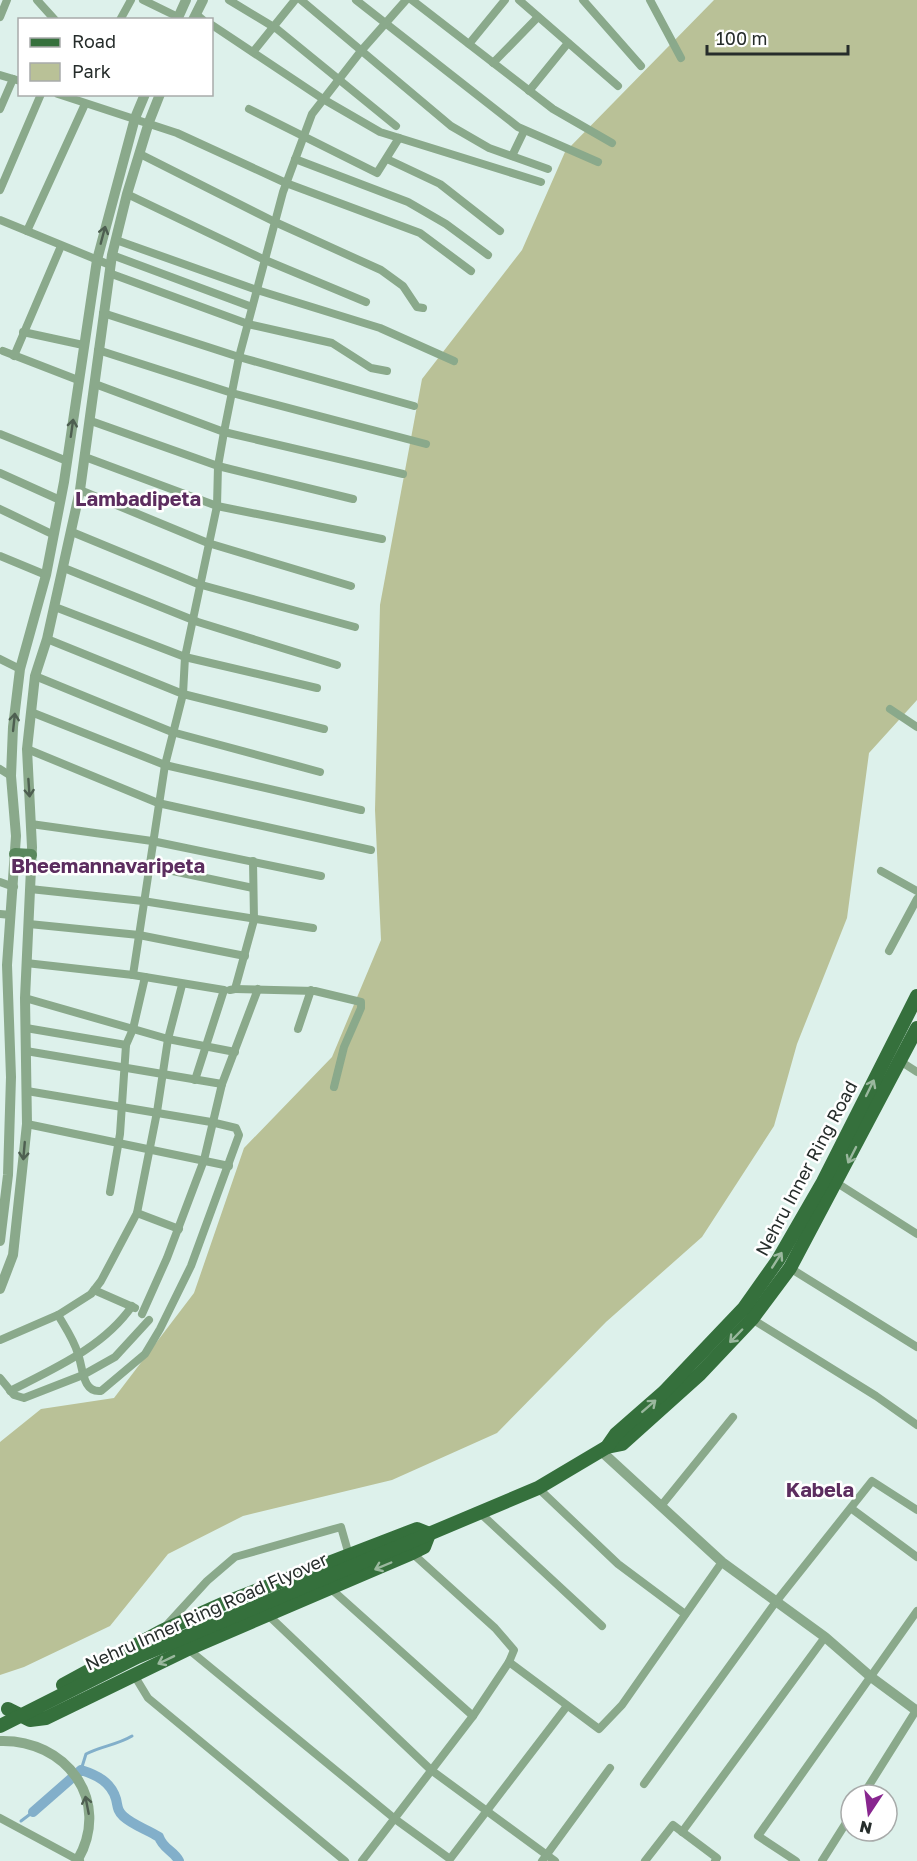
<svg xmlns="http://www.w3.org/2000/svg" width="917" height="1861" viewBox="0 0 917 1861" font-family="'Golos Text',sans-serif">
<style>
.green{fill:#b9c197}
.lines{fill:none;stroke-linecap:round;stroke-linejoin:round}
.stream{stroke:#82afca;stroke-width:3}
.canal{stroke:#82afca;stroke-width:10}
.minor{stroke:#8aa98b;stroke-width:8}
.tertiary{stroke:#8aa98b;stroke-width:10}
.secondary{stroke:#5a885d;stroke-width:12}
.primary{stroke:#35703c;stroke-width:14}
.oneway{stroke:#4e5f51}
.oneway2{stroke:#9ab89e}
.labels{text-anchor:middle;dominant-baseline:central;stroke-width:5;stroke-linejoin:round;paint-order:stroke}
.street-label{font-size:18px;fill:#262d2b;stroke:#fff}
.neighbourhood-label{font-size:20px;font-weight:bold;fill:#5c2d5f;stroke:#fff}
</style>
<rect width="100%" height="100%" fill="#ddf1eb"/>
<polygon class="green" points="714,0 917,0 917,700 869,753 847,918 797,1044 774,1126 702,1237 606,1322 497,1433 392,1480 243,1516 168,1554 110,1626 24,1667 0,1675 0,1442 41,1409 114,1398 194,1293 244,1148 332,1057 381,940 375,810 380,605 422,379 522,250 565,152"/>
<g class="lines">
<g class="stream">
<path d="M81,1770l5,-16c15,-8 31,-9 46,-18"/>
<polyline points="21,1821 33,1812"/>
</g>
<path class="canal" d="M33,1812l48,-42c16,5 30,12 35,29 2,8 1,11 7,17 11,10 24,13 36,21 4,12 15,14 20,24"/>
<g class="minor">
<polyline points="37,0 55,20"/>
<polyline points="143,0 178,17"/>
<polyline points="229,0 277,29 396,126"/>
<polyline points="301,0 451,126 489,148 548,169"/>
<polyline points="356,0 518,127 598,162"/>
<polyline points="412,0 553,109 612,143"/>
<polyline points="519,0 618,86"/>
<polyline points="583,0 641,66"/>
<polyline points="650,0 681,58"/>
<polyline points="196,14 203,20"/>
<polyline points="0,17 7,0"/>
<polyline points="120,20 131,0"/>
<polyline points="212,25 323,99 380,132 541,182"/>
<polyline points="469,44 505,0"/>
<polyline points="253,52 295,0"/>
<polyline points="493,63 538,17"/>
<polyline points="0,75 20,81"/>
<polyline points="529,91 568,43"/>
<polyline points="58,94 177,133 286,183 420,233 471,271"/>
<polyline points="0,109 13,79"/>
<polyline points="249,109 377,173 399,138"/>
<polyline points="140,154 275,222 381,270 403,286 417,307 423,308"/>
<polyline points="512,156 524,131"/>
<polyline points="295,159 408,202 446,224 488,255"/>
<polyline points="387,159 440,184 500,231"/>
<polyline points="0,190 41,94"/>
<polyline points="127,194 265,260 366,302"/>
<polyline points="0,220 27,231 85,104"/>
<polyline points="27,231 110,265"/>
<polyline points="116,240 257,290 380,328 454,361"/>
<polyline points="112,255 252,307"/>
<polyline points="109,273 248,324 332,343 371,368 387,371"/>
<polyline points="103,313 239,357 414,406"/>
<polyline points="23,332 83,345"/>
<polyline points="98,350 232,393 426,444"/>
<polyline points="3,351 78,380"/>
<polyline points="14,356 61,246"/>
<polyline points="95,384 224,432 403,474"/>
<polyline points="91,421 218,466 353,499"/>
<polyline points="0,434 67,461"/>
<polyline points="85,457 217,506 382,539"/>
<polyline points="0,473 60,500"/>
<polyline points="80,490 208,543 351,586"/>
<polyline points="0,509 54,535"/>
<polyline points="72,532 198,584 355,627"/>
<polyline points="0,556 46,575"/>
<polyline points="64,568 198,622 337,665"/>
<polyline points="55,607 185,657 317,688"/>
<polyline points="47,639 183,694 324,729"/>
<polyline points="0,659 20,669"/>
<polyline points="35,676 172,732 320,772"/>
<polyline points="890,709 917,727"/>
<polyline points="31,712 165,765 361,810"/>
<polyline points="27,749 158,803 371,850"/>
<polyline points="0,769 11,776"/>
<polyline points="31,824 152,841 321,876"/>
<polyline points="149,866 253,888"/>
<polyline points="881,871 917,891"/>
<polyline points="0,882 14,887"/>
<polyline points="30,889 143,901 313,928"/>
<polyline points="0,914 11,915"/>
<polyline points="29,924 139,935 245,956"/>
<polyline points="889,951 917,899"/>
<polyline points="26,963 133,975 224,990 195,1080"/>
<polyline points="133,975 165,765 183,694 185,657 217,506 218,466 224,432 239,357 283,192 312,114 361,51 406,0"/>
<polyline points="235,989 315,991 361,1002 361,1008 344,1047 334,1087"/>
<polyline points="230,990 235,989 254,920 253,861"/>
<polyline points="25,998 168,1039 235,1052"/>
<polyline points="26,1028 126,1045"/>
<polyline points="298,1029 311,990"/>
<polyline points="26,1051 222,1084"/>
<polyline points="900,1061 917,1072"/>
<path d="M27,1091l184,31 25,6 3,7 -48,131 -31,63 -15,25 -44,37c-19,2 -18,-24 -23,-37 -4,-14 -13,-27 -20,-39"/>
<polyline points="27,1124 229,1166"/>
<polyline points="837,1183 917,1234"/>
<polyline points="110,1192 120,1134 126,1045 133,1029 145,977"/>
<polyline points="137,1213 179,1229"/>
<polyline points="790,1268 917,1347"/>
<polyline points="94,1290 135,1308"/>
<polyline points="142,1314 167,1258 204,1160 222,1084 258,989"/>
<polyline points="752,1319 876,1396 917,1425"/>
<polyline points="0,1340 58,1315 91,1294 101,1281 137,1213 157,1112 168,1039 182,985"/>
<polyline points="0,1378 14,1395 24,1398 83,1375 115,1357 149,1320"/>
<path d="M10,1391c43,-22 94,-44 122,-85"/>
<polyline points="538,1488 618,1564 685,1614"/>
<polyline points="661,1506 733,1417"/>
<polyline points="852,1509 917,1557"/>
<polyline points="479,1512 602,1626"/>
<polyline points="330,1588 473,1716"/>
<polyline points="268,1615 431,1770 555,1861"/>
<polyline points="164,1628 207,1581 235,1557 341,1527 349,1555"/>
<polyline points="188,1649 395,1819 450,1859 567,1706"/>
<polyline points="509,1662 599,1729 622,1705 722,1562"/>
<polyline points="134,1675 148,1698 345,1861"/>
<polyline points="644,1784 775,1603 872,1481 917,1510"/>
<polyline points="863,1795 917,1709"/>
<polyline points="0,1818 80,1861"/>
<polyline points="682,1832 825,1637"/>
<polyline points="362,1861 473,1716 509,1662 514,1650 495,1628 412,1553"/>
<polyline points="542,1861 610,1768"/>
<polyline points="645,1861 673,1825 717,1858 715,1861"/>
<polyline points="796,1861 758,1836 917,1611"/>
<polyline points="822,1861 851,1815"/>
</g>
<g class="tertiary">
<polyline points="177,20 186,0"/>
<polyline points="193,20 203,0"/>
<polyline points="0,1241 8,1175 11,1077 7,965 16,836 11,776 13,727 20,669 46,575 64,482 97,260 135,118 145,94"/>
<polyline points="0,1289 13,1255 27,1124 25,998 32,847 27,749 35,676 47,639 80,490 112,255 127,194 149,122 160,94"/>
<polyline points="601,1451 722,1562 825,1637 871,1677 917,1711"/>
<path d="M0,1741c65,-2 113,59 77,120"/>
</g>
<polyline class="secondary" points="15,854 31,855"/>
<g class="primary">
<polyline points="607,1447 622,1444 700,1374 752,1319 790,1268 917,1028"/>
<polyline points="63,1685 162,1631 227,1602 417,1529 427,1533"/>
<polyline points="8,1709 30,1720 46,1718 188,1649 412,1553 424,1547 429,1534"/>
<polyline points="0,1726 137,1657 538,1488 607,1447 616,1434 664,1392 744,1308 778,1260 823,1182 917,996"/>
</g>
</g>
<defs><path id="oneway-shaft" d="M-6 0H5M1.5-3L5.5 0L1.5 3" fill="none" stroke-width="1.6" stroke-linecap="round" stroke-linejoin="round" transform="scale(1.5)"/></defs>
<g class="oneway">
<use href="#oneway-shaft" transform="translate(103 235) rotate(-75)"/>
<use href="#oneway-shaft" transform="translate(72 428) rotate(-82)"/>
<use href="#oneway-shaft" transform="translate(14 722) rotate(-84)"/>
<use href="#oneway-shaft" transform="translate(29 788) rotate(86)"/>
<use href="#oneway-shaft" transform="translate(24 1151) rotate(95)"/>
<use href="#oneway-shaft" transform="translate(87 1805) rotate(-101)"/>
</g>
<g class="oneway2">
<use href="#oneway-shaft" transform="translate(870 1088) rotate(-64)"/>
<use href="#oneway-shaft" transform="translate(852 1155) rotate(117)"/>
<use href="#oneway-shaft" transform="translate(777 1260) rotate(-57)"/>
<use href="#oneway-shaft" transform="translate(736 1336) rotate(134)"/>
<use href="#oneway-shaft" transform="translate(649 1406) rotate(-41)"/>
<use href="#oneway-shaft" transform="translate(383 1566) rotate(157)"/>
<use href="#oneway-shaft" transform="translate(166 1660) rotate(154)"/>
</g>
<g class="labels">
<g class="street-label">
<text transform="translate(806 1168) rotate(-62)">Nehru Inner Ring Road</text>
<text transform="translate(206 1611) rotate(-24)">Nehru Inner Ring Road Flyover</text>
</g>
<g class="neighbourhood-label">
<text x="138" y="498">Lambadipeta</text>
<text x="108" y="865">Bheemannavaripeta</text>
<text x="820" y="1489">Kabela</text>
</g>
</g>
<rect x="18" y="18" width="195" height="78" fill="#ffffff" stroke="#a8abaa" stroke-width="1.5"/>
<rect x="30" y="38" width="30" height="9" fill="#35703c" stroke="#a8abaa" stroke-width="1.5"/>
<text x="72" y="48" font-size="18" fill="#262d2b">Road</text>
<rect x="30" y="63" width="30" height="18" fill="#b9c197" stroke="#a8abaa" stroke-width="1.5"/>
<text x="72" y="78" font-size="18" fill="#262d2b">Park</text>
<g transform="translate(869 1813) rotate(193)"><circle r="28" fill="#ffffff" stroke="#a8abaa" stroke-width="1.5"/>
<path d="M0-4.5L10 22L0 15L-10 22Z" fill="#88268f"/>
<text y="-9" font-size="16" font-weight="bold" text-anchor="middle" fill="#262d2b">N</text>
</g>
<path d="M707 45v9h141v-9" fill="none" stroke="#262d2b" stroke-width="3"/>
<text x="716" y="45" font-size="18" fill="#262d2b" stroke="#ffffff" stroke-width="4.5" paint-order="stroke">100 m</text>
</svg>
